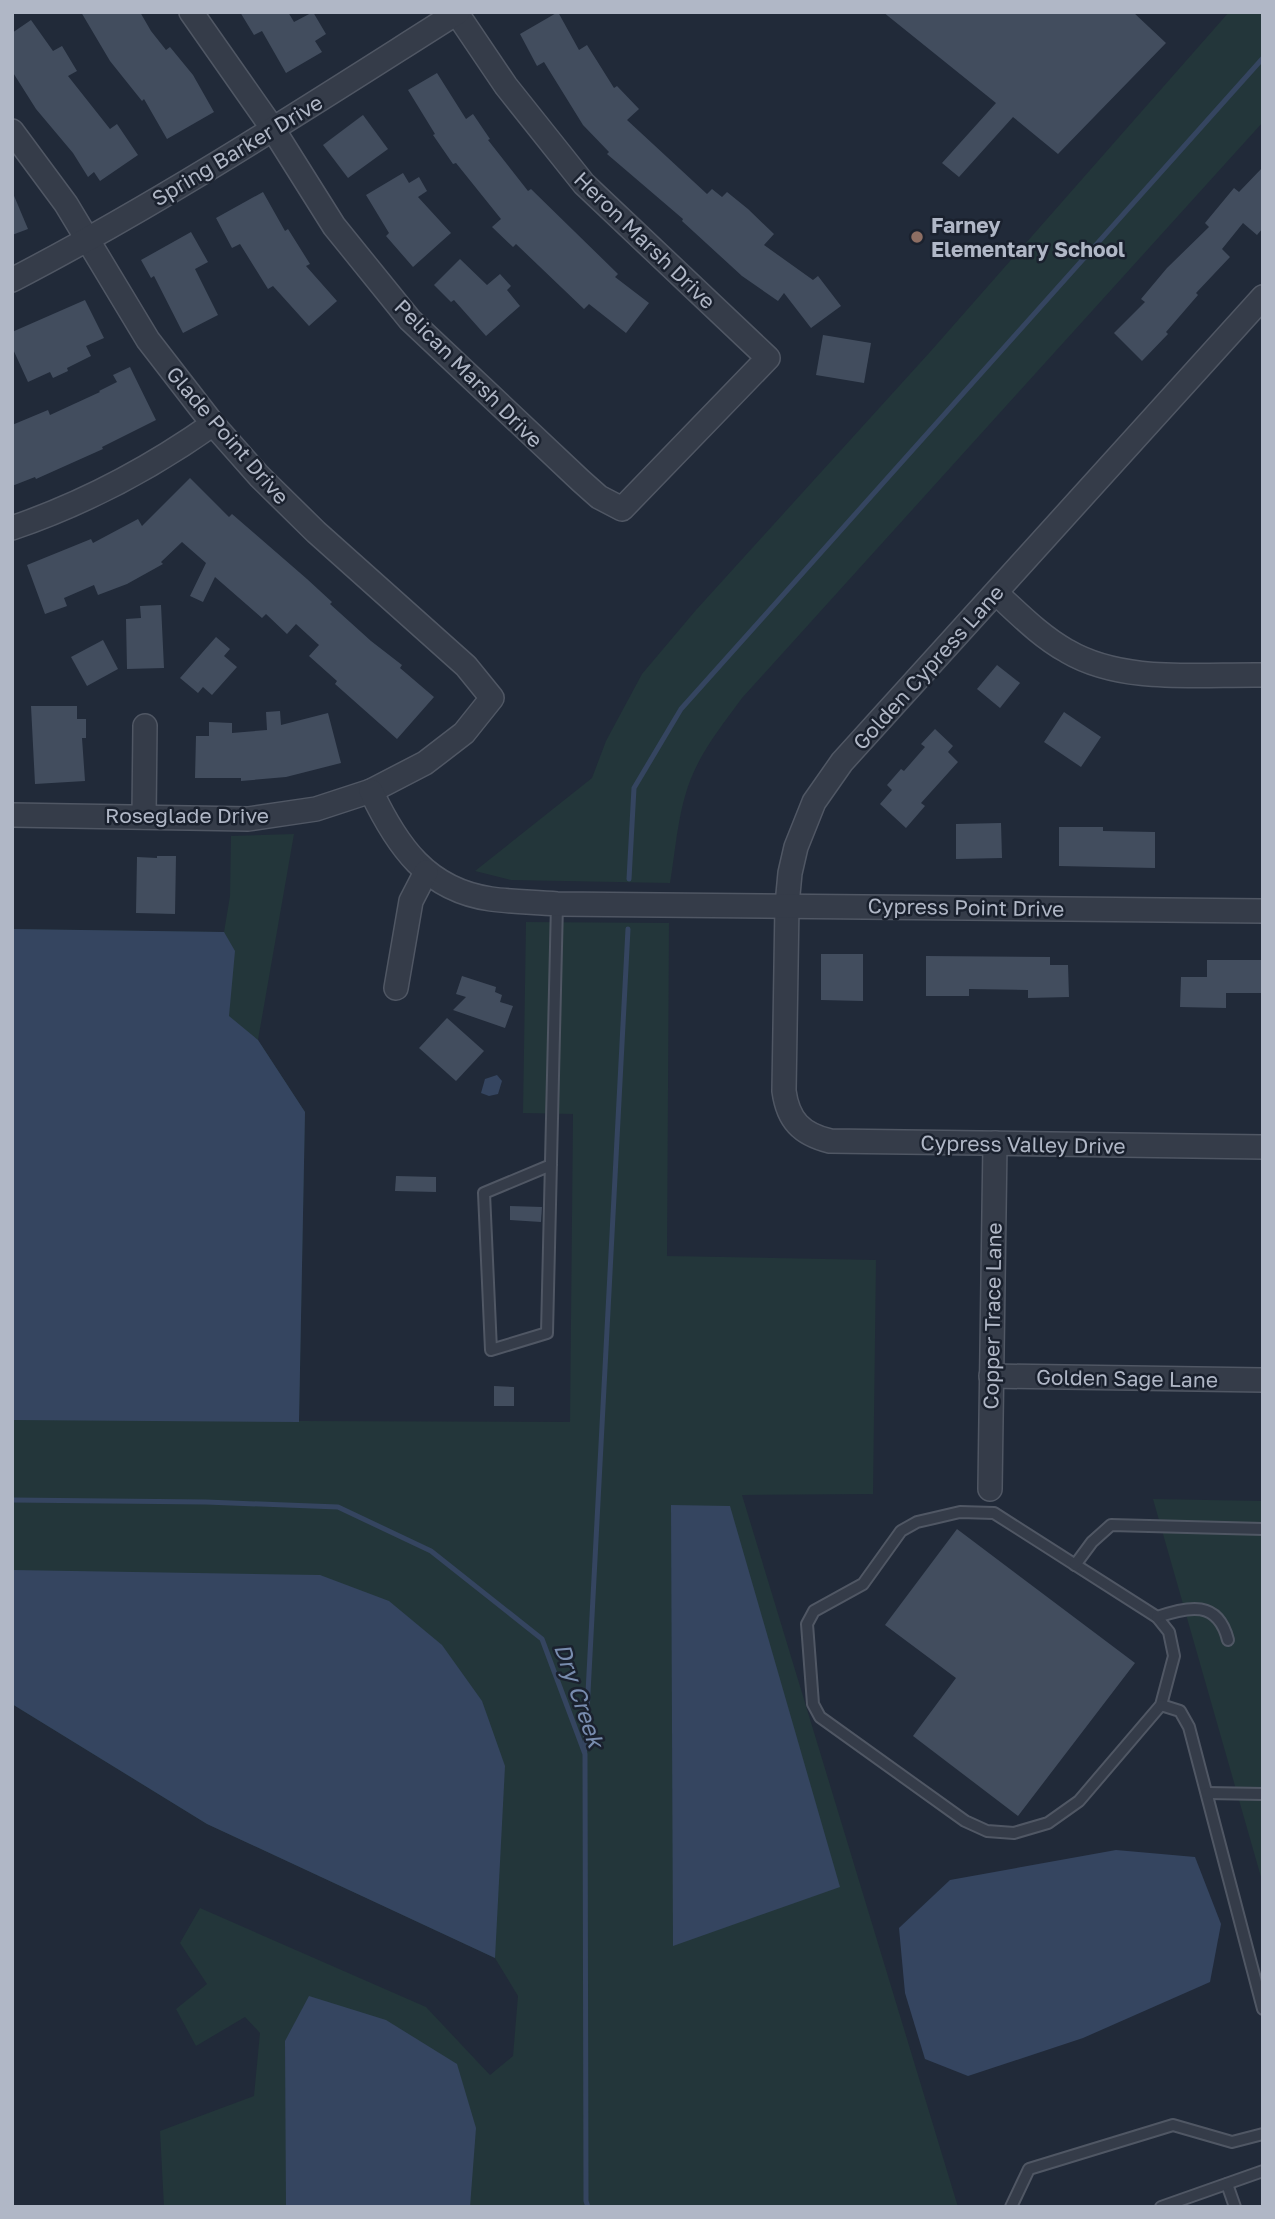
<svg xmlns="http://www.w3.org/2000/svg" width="1275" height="2219" viewBox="0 0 1275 2219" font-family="'Golos Text',sans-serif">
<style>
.green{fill:#23363a}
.water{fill:#354560}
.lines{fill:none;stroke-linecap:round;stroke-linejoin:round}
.stream{stroke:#354560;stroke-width:5}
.building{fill:#424d5e}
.service-casing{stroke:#505764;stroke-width:14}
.minor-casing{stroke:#505764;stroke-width:26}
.service{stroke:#353c49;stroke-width:10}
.minor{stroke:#353c49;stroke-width:23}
.education-dot{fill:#8d6e63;stroke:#1a212e;stroke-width:2.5}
.labels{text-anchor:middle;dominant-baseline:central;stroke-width:5;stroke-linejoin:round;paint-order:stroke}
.street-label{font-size:21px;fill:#b0b7c6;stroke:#1a212e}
.poi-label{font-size:21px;font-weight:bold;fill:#b0b7c6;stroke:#1a212e;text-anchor:start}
.water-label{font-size:23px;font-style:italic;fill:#788cae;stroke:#1a212e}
</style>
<rect width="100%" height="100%" fill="#212a39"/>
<g class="green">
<path d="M1229,12h34v110l-521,576c-18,25 -38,49 -50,78 -14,33 -16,72 -22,107l-159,-3 -36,-9 117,-93 14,-37 36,-67 54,-64 234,-258z"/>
<polygon points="294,834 258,1040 305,1112 299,1421 570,1422 573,1114 523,1113 526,922 669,923 667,1256 876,1260 873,1494 742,1495 958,2207 164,2207 160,2131 254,2096 260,2033 245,2017 196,2046 176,2009 207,1984 180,1943 200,1908 426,2007 490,2075 513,2056 518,1996 495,1958 207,1824 12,1704 12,929 224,932 230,896 231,836"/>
<polygon points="1153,1499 1263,1501 1263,1884"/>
</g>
<g class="water">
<polygon points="12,929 224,932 235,951 229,1016 258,1040 305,1112 299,1422 12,1420"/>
<polygon points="497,1075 502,1081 498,1094 489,1096 481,1093 485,1079"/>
<polygon points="671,1505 730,1506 840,1887 673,1946"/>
<polygon points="12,1570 320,1575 389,1601 442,1645 482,1701 505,1766 495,1958 207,1824 12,1704"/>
<polygon points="1116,1850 1195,1857 1221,1924 1210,1982 1083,2038 968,2076 925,2059 905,1993 899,1928 950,1880"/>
<polygon points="309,1996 386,2020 457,2064 476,2128 470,2207 286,2207 285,2041"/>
</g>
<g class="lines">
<g class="stream">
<polyline points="629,879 634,788 681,709 1263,58"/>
<polyline points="12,1500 206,1502 338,1507 431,1551 542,1639 585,1754 586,2201 588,2207"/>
<polyline points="585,1750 628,929"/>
</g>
</g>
<g class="building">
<polygon points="81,12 140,12 151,31 166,50 170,47 193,75 214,112 167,139 144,99 142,101 110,61"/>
<polygon points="240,12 288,12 294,22 313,12 326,34 315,41 322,52 286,73 262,31 254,35"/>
<polygon points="558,12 579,50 587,45 614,88 617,86 639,109 627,120 707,194 712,189 722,197 727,192 748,209 774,234 764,245 813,280 818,276 841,306 811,328 784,293 778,301 742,276 682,221 683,219 607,154 609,152 583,125 544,62 537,66 520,34"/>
<polygon points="883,12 1133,12 1166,43 1058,154 1013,117 959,177 942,163 996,103"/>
<polygon points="31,20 53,51 62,46 77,71 68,76 110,129 117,124 138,155 100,181 94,172 88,177 73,153 36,109 12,71 12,33"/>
<polygon points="437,73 466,119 473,114 490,139 488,140 528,191 531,189 618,274 615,277 649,303 626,333 589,304 584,309 516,244 513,247 492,227 501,219 456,163 453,164 433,135 435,134 408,90"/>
<polygon points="363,115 388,149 348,178 323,145"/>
<polygon points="1263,167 1263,228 1257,235 1243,223 1222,249 1230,257 1196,293 1198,295 1166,332 1168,334 1142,361 1114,333 1145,302 1141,299 1167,268 1209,227 1205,223 1234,188 1239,192"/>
<polygon points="403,173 409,183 419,177 427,191 418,197 451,233 413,267 386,236 389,233 366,195"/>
<polygon points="12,191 28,229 12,235"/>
<polygon points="263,192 285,231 288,229 310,264 306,266 337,301 309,326 273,286 268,289 240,244 232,248 216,218"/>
<polygon points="191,232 208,262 195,269 218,315 183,333 154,276 151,278 141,260"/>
<polygon points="460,259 487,285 500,274 511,286 507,290 520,306 486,336 454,300 451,302 434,285"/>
<polygon points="85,300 104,338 86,346 91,356 67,368 68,371 53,378 50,372 28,382 12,347 12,332"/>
<polygon points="823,335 871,343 864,383 816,375"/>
<polygon points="130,367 156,420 102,447 103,449 36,479 35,477 12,486 12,425 48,410 50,415 100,392 99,391 117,382 113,375"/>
<polygon points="190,478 229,517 232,514 307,579 332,602 330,604 371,641 402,665 400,668 434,697 397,739 335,684 337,681 309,656 319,645 296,624 287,634 266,614 262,618 215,577 203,602 190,596 206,563 182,542 161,562 163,564 127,584 98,595 94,585 64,598 67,606 45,614 27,565 91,539 93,543 138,519 142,526"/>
<polygon points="161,605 164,668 127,669 126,619 141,618 140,606"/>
<polygon points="216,637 230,649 224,656 237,667 212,695 203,687 198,693 180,678"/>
<polygon points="103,640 118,669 87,686 71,657"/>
<polygon points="997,665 1020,683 1000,708 977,689"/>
<polygon points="31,706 77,706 77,719 86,719 86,738 82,738 85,781 35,784"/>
<polygon points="280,711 281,725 328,713 341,763 286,777 241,781 241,778 195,778 196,736 209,736 209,722 232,723 232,733 267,730 266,712"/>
<polygon points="1064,712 1101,737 1081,767 1044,742"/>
<polygon points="935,729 953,746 948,752 958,762 921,803 925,806 906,828 880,804 892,790 887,785 901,769 904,771 925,747 921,744"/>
<polygon points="1001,823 1002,858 956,859 956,824"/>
<polygon points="1059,827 1103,827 1103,831 1155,832 1155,868 1059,866"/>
<polygon points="157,856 176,856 175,914 136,913 137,857 157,858"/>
<polygon points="821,954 863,954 863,1001 821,1000"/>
<polygon points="926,956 1050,957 1050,965 1068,965 1069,997 1028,998 1028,990 969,989 969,996 926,996"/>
<polygon points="1207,960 1263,960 1263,993 1226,993 1226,1008 1180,1007 1181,977 1207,977"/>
<polygon points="462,976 496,987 495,992 502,995 500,1002 513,1006 505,1028 453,1010 466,997 456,994"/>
<polygon points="447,1018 484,1051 456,1081 419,1048"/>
<polygon points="396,1176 436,1177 436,1192 395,1191"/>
<polygon points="510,1206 542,1207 541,1222 510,1220"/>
<polygon points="494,1386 514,1387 514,1406 494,1406"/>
<polygon points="957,1529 1135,1663 1018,1816 913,1736 956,1678 885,1625"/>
</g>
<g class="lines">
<defs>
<g id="service">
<path d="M551,1165l-67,28 7,157 56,-17c3,-143 6,-286 10,-429"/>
<polygon points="960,1512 994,1513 1157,1617 1169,1632 1174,1656 1161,1705 1079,1801 1048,1823 1014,1833 987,1831 965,1821 820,1717 813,1704 807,1624 814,1611 863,1584 901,1531 917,1522"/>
<polyline points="1075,1565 1092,1542 1111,1525 1263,1529"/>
<path d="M1157,1617c32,-11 61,-17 71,23"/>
<polyline points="1161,1705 1180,1711 1189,1727 1263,2009"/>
<polyline points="1207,1793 1263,1794"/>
<polyline points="1227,2184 1235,2207"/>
<polyline points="1011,2207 1029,2169 1173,2125 1232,2142 1263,2134"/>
<polyline points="1161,2207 1263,2171"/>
</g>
<g id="minor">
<polyline points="191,12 273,129 334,226 410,320 581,481 599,497 622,509 768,358 584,184 506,86 456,12"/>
<polyline points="12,131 66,204 148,340 213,424 259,476 316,532 466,666 492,698 464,733 425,763 371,791 316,809 248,819 12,815"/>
<path d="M12,280c154,-80 299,-175 446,-268"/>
<path d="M1263,297l-421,465 -28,40 -18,45 -6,26 -3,32 -3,186c4,29 17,43 46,50l433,6"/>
<path d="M12,528c71,-24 140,-61 201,-104"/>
<path d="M996,593c22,20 44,43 71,58 56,33 132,23 196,24"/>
<path d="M371,791c26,55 56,99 120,108 22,3 44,3 66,5l706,7"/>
<polyline points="144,817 145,726"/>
<polyline points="396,988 411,901 426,872"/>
<polyline points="991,1376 1263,1380"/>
<polyline points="990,1489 995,1143"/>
</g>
</defs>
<use href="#service" class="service-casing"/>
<use href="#minor" class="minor-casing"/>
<use href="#service" class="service"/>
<use href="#minor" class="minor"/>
</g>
<circle class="education-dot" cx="917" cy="237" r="7"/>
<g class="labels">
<g class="street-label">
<text transform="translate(237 150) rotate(-31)">Spring Barker Drive</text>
<text transform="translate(645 240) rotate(44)">Heron Marsh Drive</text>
<text transform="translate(469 373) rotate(45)">Pelican Marsh Drive</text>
<text transform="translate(228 435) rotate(49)">Glade Point Drive</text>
<text transform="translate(928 667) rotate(-48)">Golden Cypress Lane</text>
<text x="187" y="815">Roseglade Drive</text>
<text transform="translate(966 907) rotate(1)">Cypress Point Drive</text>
<text transform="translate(1023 1144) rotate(1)">Cypress Valley Drive</text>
<text transform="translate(992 1316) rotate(-89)">Copper Trace Lane</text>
<text transform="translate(1127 1378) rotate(1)">Golden Sage Lane</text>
</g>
<g class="poi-label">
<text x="931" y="225">Farney<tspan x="931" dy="24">Elementary School</tspan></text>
</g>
<g class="water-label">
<text transform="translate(580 1695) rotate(71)">Dry Creek</text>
</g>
</g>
<rect width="1275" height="2219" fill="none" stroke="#b0b7c6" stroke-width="28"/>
</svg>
